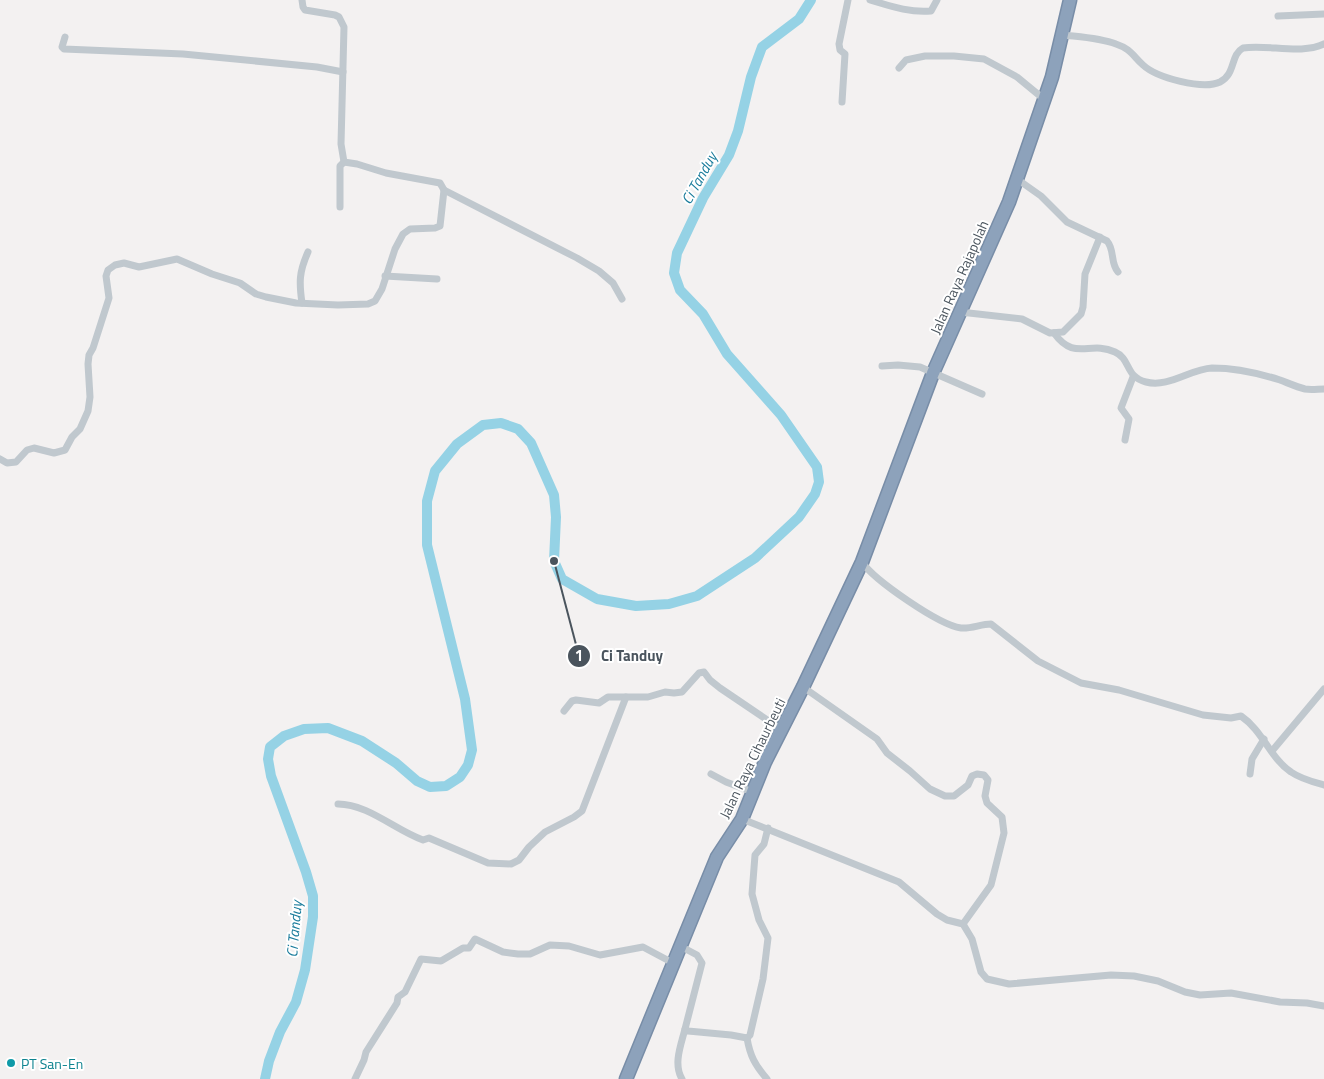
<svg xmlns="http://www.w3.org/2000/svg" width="1324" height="1079" viewBox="0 0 1324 1079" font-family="'Titillium Web',sans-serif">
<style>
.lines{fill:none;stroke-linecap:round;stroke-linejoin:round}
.river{stroke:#95d2e5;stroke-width:10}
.highway-casing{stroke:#788da7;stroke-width:15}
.street{stroke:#c0c8ce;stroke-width:7}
.highway{stroke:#8da2bb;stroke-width:12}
.culture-dot{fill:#0f9aa8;stroke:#fff;stroke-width:2}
.labels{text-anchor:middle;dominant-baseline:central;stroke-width:4;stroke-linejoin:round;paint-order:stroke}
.street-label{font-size:14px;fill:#4a545d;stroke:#fff}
.culture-label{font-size:14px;fill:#0d838f;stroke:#fff;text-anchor:start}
.water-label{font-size:15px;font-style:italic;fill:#197b9b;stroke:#fff}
.leader{fill:none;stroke:#4a545d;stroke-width:2}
.callout-dot{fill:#4a545d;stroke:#fff;stroke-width:2}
.mark-label{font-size:15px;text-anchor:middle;font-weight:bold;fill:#fff}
.callout-label{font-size:15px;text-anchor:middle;font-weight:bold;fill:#4a545d;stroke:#fff;stroke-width:4;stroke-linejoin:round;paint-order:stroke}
</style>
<rect width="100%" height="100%" fill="#f3f1f1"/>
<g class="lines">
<polyline class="river" points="265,1079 269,1061 280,1032 296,1002 305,970 313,917 313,896 306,872 271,776 268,759 270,747 284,736 304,729 328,728 362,741 396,763 417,781 430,787 446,786 460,777 468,765 472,750 465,699 427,545 427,501 435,471 457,444 483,425 501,423 518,429 531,443 554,495 556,517 554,561 562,579 597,599 636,606 669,604 697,596 755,558 799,517 815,494 819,482 817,467 781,415 727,354 703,314 680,290 674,273 677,253 703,198 729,155 738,131 751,77 762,47 799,19 811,0"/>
<defs>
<polyline id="highway" points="626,1079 717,857 742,819 765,762 803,687 862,562 933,373 1009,202 1052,77 1070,0"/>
</defs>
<use href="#highway" class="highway-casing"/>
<g class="street">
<path d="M870,0c20,6 40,13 61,11l6,-11"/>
<polyline points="1278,16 1324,14"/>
<path d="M1063,35c17,2 37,3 53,9 15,5 17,12 27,21 14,13 60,25 77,17 16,-8 10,-27 23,-34 24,-4 59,7 81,-4"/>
<polyline points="65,37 62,47 64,49 183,54 317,67 343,72"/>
<polyline points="899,68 906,60 925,56 954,56 984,59 1017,77 1045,100"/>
<polyline points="842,102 845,54 840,50 839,44 848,0"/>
<path d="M1017,179l24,17 26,26 40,19c8,9 3,22 11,31"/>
<polyline points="444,190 577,258 599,271 613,283 622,299"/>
<polyline points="340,207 340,166 344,162"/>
<polyline points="385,276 437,279"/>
<path d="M302,303c-3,-21 -3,-31 6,-51"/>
<polyline points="960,312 1022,319 1050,333 1063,332 1081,314 1083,307 1085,274 1100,237"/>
<path d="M1054,333c21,29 35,7 61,19 16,7 10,25 31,30 23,6 44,-13 66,-14 23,0 46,5 68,12 8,3 17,7 25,9 6,1 13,0 19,0"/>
<polyline points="882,366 898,365 920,367 982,394"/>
<polyline points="1125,440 1129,419 1121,408 1133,377"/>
<polyline points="0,459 7,463 16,462 27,450 34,448 54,453 65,450 72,437 80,429 88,411 90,397 88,364 89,355 93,348 109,298 106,276 108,270 115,265 124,263 139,267 177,259 212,274 240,283 256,294 266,297 296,303 338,305 368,304 375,301 382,289 395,249 403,234 410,229 435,228 440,226 444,190 440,183 386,173 357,164 344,162 341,144 344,27 339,17 335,15 305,10 303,7 302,0"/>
<path d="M862,562c12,18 77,63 99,66 10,1 20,-4 30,-4l47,37 43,22 38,7 84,25 28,3 10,-2c22,15 29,42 50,56 10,7 22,10 33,13"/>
<polyline points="803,687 877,739 887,753 910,771 930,789 945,796 954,796 968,785 972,776 977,774 984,775 988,780 985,796 987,803 1002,817 1004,833 991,885 963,924"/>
<polyline points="564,711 572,701 576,700 599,703 608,697 648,697 665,692 674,693 682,692 699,673 704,672 710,680 720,688 782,730"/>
<polyline points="1272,751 1324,689"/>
<polyline points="711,774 726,782 753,792"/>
<polyline points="1250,774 1252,759 1264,739"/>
<path d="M338,804c30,0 57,26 85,36l6,-2 59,25 23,1 8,-4 10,-13 16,-15 29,-15 8,-6 44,-114"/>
<polyline points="742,819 899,882 937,914 947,920 963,924 972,939 981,972 987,979 1009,984 1111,975 1134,976 1158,981 1185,992 1200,995 1231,993 1280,1002 1307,1003 1324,1006"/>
<polyline points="680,946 697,955 702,963 685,1029 688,1031 731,1035 747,1038 750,1035 763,979 768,938 759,920 752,894 755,855 764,844 768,828"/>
<path d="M747,1038c3,18 8,27 20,41"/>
<polyline points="355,1079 364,1060 366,1052 397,1003 398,997 405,992 421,959 441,961 463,948 469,948 475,939 503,952 518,954 530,954 550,945 569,946 600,955 643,947 673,963"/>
<path d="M682,1079c-9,-15 -1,-34 3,-50"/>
</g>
<use href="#highway" class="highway"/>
</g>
<circle class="culture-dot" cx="11" cy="1063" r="5"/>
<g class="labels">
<g class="street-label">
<text transform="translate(959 277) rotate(-66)">Jalan Raya Rajapolah</text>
<text transform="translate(752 758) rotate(-64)">Jalan Raya Cihaurbeuti</text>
</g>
<g class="culture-label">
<text x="21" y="1063">PT San-En</text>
</g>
<g class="water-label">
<text transform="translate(699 178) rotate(-61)">Ci Tanduy</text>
<text transform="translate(294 929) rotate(-85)">Ci Tanduy</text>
</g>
</g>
<path class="leader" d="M554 561L579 656"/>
<g class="callout-dot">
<circle cx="554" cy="561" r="5"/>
<circle cx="579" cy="656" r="12"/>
</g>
<g class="mark-label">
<text x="579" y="661">1</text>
</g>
<g class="callout-label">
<text x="632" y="661">Ci Tanduy</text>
</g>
</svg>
